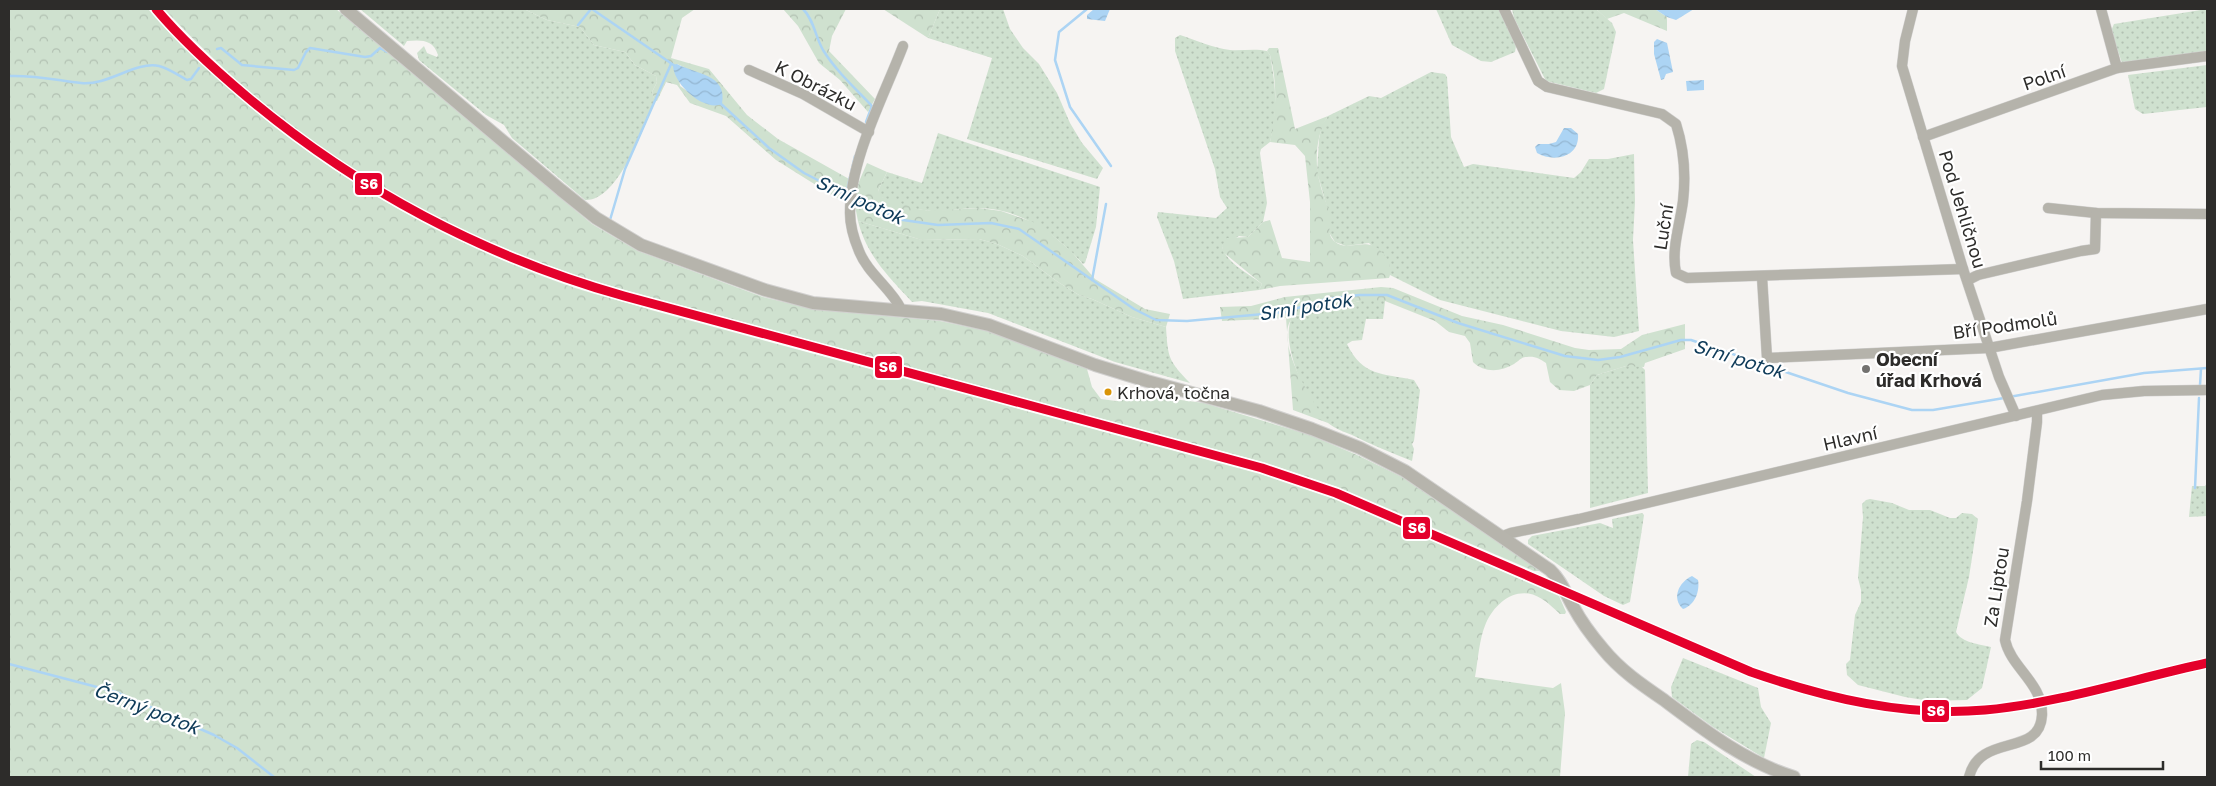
<svg xmlns="http://www.w3.org/2000/svg" width="2216" height="786" viewBox="0 0 2216 786" font-family="'Golos Text',sans-serif">
<style>
.grass{fill:url(#grass-dots)}
.forest{fill:url(#forest-crowns);fill-rule:evenodd}
.water{fill:url(#water-waves)}
.lines{fill:none;stroke-linecap:round;stroke-linejoin:round}
.stream{stroke:#acd4f4;stroke-width:2.5}
.minor-casing{stroke:#d1d0cf;stroke-width:11}
.major-casing{stroke:#d1d0cf;stroke-width:14}
.minor{stroke:#b5b3ab;stroke-width:10}
.major{stroke:#b6b4ac;stroke-width:12}
.rail-1-casing{stroke:#fff;stroke-width:12}
.rail-1{stroke:#e4002b;stroke-width:9}
.poi-dot{fill:#737270;stroke:#fff;stroke-width:2}
.bus-dot{fill:#d99406;stroke:#fff;stroke-width:2}
.labels{text-anchor:middle;dominant-baseline:central;stroke-width:4.5;stroke-linejoin:round;paint-order:stroke}
.bus-label{font-size:17px;fill:#2d2c2a;stroke:#fff;text-anchor:start}
.street-label{font-size:18px;fill:#2d2c2a;stroke:#fff}
.poi-label{font-size:18px;font-weight:bold;fill:#2d2c2a;stroke:#fff;text-anchor:start}
.water-label{font-size:19px;font-style:italic;fill:#0f3b59;stroke:#fff}
.line-badge{stroke:#fff;stroke-width:2}
.badge-label{font-size:14px;text-anchor:middle;font-weight:bold;fill:#fff}
</style>
<defs>
<pattern id="grass-dots" width="8" height="8" patternUnits="userSpaceOnUse" patternTransform="scale(1.25)"><rect width="8" height="8" fill="#cfe1cf"/><path d="M2 2h.1M6 6h.1" fill="none" stroke="#b2c1b2" stroke-width="1.8" stroke-linecap="round"/></pattern>
<pattern id="forest-crowns" width="20" height="18" patternUnits="userSpaceOnUse" patternTransform="scale(1.25)"><rect width="20" height="18" fill="#cfe1cf"/><path d="M2 6a3 3 0 1 1 6 0M12 15a3 3 0 1 1 6 0" fill="none" stroke="#b2c1b2"/></pattern>
<pattern id="water-waves" width="16" height="10" patternUnits="userSpaceOnUse" patternTransform="scale(1.25)"><rect width="16" height="10" fill="#acd4f4"/><path d="M0 5q4-4 8 0t8 0" fill="none" stroke="#94b6d1"/></pattern>
</defs>
<rect width="100%" height="100%" fill="#f6f4f2"/>
<g class="grass">
<path d="M360,9h164l23,11 33,7 14,18 31,7 10,13 21,11 1,6 -5,10 3,9c-11,25 -37,101 -70,99l-73,-62 -8,-13 -18,-10 -67,-55 -2,-7 7,-7 3,7 10,4 1,-2c-5,-16 -17,-15 -31,-14l-3,5z"/>
<polygon points="940,9 1003,9 1010,29 1023,48 1039,64 1057,93 1070,123 1082,143 1103,168 1097,179 967,139 992,58 928,38"/>
<polygon points="1436,9 1499,9 1516,46 1515,52 1491,62 1481,61 1452,45"/>
<polygon points="1512,9 1596,9 1612,23 1616,32 1604,89 1596,93 1546,81 1514,18"/>
<polygon points="2207,9 2207,52 2122,63 2111,31 2114,24"/>
<path d="M1180,35c16,5 33,13 50,15 12,1 25,-2 37,1l3,4c6,32 8,55 0,87l-9,7 -1,4 7,50 -4,19 -15,15 -9,-1 -17,10c3,16 27,28 40,38l-3,6 -76,9 -9,-38 -17,-44 1,-5 58,6 11,-10 -7,-11 -5,-28 -40,-118v-13z"/>
<polygon points="2207,65 2207,107 2143,114 2135,109 2128,75"/>
<polygon points="1431,72 1445,74 1447,77 1451,137 1464,167 1473,164 1574,178 1581,172 1589,159 1608,159 1634,154 1635,202 1633,240 1639,331 1614,337 1561,331 1440,300 1390,275 1390,266 1369,243 1346,246 1335,242 1328,231 1329,214 1317,172 1319,139 1322,125 1328,116 1369,96 1381,98"/>
<path d="M938,133l162,54 -4,40 -11,36 -2,1c-27,-30 -63,-56 -106,-56 -15,0 -31,4 -46,3 -16,-1 -38,-8 -52,-15l-1,-5 9,-19 35,11z"/>
<path d="M858,221l64,19 57,-1 18,5 26,12 35,26 21,13 13,4 40,18 34,10c2,31 2,33 24,56l-75,-21 -127,-49 -66,-12 -10,1c-24,-26 -45,-46 -54,-81z"/>
<path d="M1360,301h25l-2,18h-17l-4,21 -10,1 -5,3c16,33 35,29 67,36l6,10 -6,51 -2,3 2,5 -2,12c-20,-8 -40,-16 -60,-26 -8,-3 -18,-7 -24,-12 -20,-18 -49,-80 -36,-106z"/>
<polygon points="1626,366 1641,366 1645,370 1648,493 1590,508 1590,385 1597,375"/>
<polygon points="2207,483 2207,516 2189,517 2192,486 2205,486"/>
<path d="M1870,499l22,4 17,7h21l20,8h6l6,-5 10,1 6,5 -9,58 -13,55c6,11 23,12 35,15l-9,41 -15,12 -37,1 -25,-4 -47,-12 -11,-10 -1,-11 4,-4 5,-45 6,-13v-12l-3,-12 5,-61 -1,-13 4,-4z"/>
<path d="M1642,513l2,2c-4,30 -10,58 -14,87l-7,3 -19,-9 -76,-52v-4l4,-4 68,-13 13,5 -1,-9z"/>
<polygon points="1683,658 1758,688 1761,707 1771,723 1764,758 1713,727 1672,697 1671,687"/>
<polygon points="1697,740 1704,742 1756,777 1688,777 1691,744"/>
</g>
<g class="forest">
<path d="M9,9h139c23,28 51,53 78,77 101,90 220,158 349,202 25,8 51,14 76,22l609,164 74,25 225,97 7,16 -1,2h-5c-6,-5 -11,-11 -18,-15 -23,-15 -46,2 -56,24 -7,16 -8,37 -11,54l78,11 8,-5 4,30 -5,64h-1551z"/>
<path d="M164,9h172l221,186 35,29 46,27 125,46 49,12 128,12 47,10 100,38 5,18 9,12 15,2 34,-5 54,7 106,32 47,20 45,22 139,94h-7l-196,-84 -75,-25 -609,-164c-25,-7 -51,-14 -76,-22 -112,-38 -222,-95 -313,-171 -36,-30 -69,-63 -101,-96z"/>
<path d="M524,9h171l-13,9 -11,40 38,11 38,46 31,24 80,45 9,-21 20,9 -9,19 4,6 36,12 13,2 48,-3 22,3 32,11 12,7 26,22 24,28 50,30 25,5 -4,13 -34,-10 -40,-18 -13,-4 -21,-13 -35,-26 -26,-12 -18,-5 -57,1 -64,-19 -3,-15 -20,-9 -59,-37 -50,-44 -36,-13 -13,-18 -11,-3 -9,19h-2l-3,-9 5,-10 -1,-6 -21,-11 -10,-13 -31,-7 -14,-18 -33,-7zM677,64l7,3 16,33 -20,-14z"/>
<polygon points="783,9 846,9 832,36 829,51 875,99 868,112 840,80 819,63 798,26"/>
<polygon points="883,9 940,9 928,38"/>
<polygon points="1596,9 1655,9 1667,17 1667,31 1624,13 1607,19"/>
<path d="M1269,48h9l17,81 33,-13c-12,18 -14,47 -8,67 2,11 8,22 10,33 1,10 -4,17 4,25 15,14 34,-10 52,16 4,6 6,14 3,21l-109,8 -21,4 3,-6 -39,-32 -1,-6 5,-8 21,-1 15,-15 7,-2 12,38 28,4v-60l-5,-46 -10,-11 -25,-3c6,-30 8,-57 0,-87l-3,-4z"/>
<path d="M1381,287l12,1 69,28 41,9 72,23 14,2 32,-1 21,-14 43,-11v25l-40,14 -1,4 -18,-1 -29,9 -7,10 -16,6 -15,-1 -9,-8 -4,-19c-6,-4 -11,-7 -19,-6 -6,0 -8,4 -13,7 -13,8 -30,9 -41,-2l-3,-19 -5,-7 -16,-4 -14,-11 -50,-20h-25l-65,15c-26,19 19,89 33,107l-35,-13 -7,-92 -64,3 -2,-14 31,-1 34,-9z"/>
</g>
<g class="water">
<polygon points="1094,9 1110,9 1105,21 1087,19 1087,15"/>
<polygon points="1655,9 1694,9 1676,20 1667,17"/>
<polygon points="1657,39 1667,43 1673,72 1666,74 1664,79 1661,80 1654,54 1654,42"/>
<path d="M677,64c18,10 51,10 45,40 -18,8 -49,-20 -49,-39z"/>
<polygon points="1704,80 1704,90 1687,91 1686,81"/>
<path d="M1564,128h7l7,6c2,23 -24,29 -41,19l-2,-6 3,-3h11l7,-2z"/>
<path d="M1692,576l6,4c2,11 -3,25 -15,29 -12,-11 -4,-27 9,-33z"/>
</g>
<g class="lines">
<g class="stream">
<polyline points="592,9 675,66"/>
<path d="M803,9c11,11 12,27 20,41 13,21 32,38 49,56l-6,16"/>
<polyline points="1087,9 1059,32 1055,60 1070,107 1111,166"/>
<polyline points="578,25 591,9"/>
<polyline points="217,49 221,48 242,65 294,70 298,68 306,52 310,48 365,57 371,56 380,48 387,52"/>
<path d="M9,76c26,-1 47,4 72,7 27,3 54,-22 78,-17 9,2 19,9 28,14l4,-1 8,-11"/>
<polyline points="720,103 769,148 804,173 849,196"/>
<polyline points="846,194 855,156"/>
<polyline points="854,198 903,220 938,225 991,223 1019,229 1134,309 1156,320 1187,321 1285,312 1326,299 1359,295 1387,295 1458,323 1565,356 1598,360 1620,357 1681,340 1691,340 1848,393 1912,410 1933,410 2004,398"/>
<polyline points="610,220 625,169 671,64"/>
<polyline points="1092,280 1106,204"/>
<polyline points="2200,385 2201,369"/>
<polyline points="2009,397 2144,373 2207,368"/>
<polyline points="2195,488 2199,398"/>
<polyline points="9,664 116,692 214,735 237,748 274,777"/>
</g>
<defs>
<g id="minor">
<path d="M1504,9l34,72 9,6 115,27 14,10c8,25 10,50 7,77 -3,24 -12,48 -7,72l11,5 276,-9"/>
<polyline points="1913,9 1905,41 1902,66 1963,269 1999,377 2016,416"/>
<polyline points="2117,68 2207,56"/>
<polyline points="749,70 803,94 869,132"/>
<polyline points="1923,137 2117,68 2101,9"/>
<polyline points="2048,208 2096,213 2207,214"/>
<polyline points="1762,277 1767,358 1989,348 2207,309"/>
<polyline points="1968,280 1978,275 2081,251 2095,249 2096,213"/>
<path d="M901,309c-10,-21 -33,-35 -42,-58 -5,-12 -9,-25 -9,-38 0,-54 34,-117 53,-167"/>
<polyline points="1503,536 1511,533 1579,519 2102,395 2144,391 2207,390"/>
<path d="M1969,777c11,-45 71,-19 73,-62 1,-32 -31,-47 -37,-75l22,-139 10,-79v-11"/>
</g>
<path id="major" d="M346,9l215,181 35,28 45,27 124,45 48,13 128,11 48,11 106,40 52,16 112,30 53,18 48,19 45,23 145,99c12,11 16,25 24,38 8,15 18,28 29,41 17,21 39,36 61,51 40,30 81,62 130,77"/>
</defs>
<use href="#minor" class="minor-casing"/>
<use href="#major" class="major-casing"/>
<use href="#minor" class="minor"/>
<use href="#major" class="major"/>
<defs>
<path id="rail-1" d="M156,9c27,32 58,60 90,87 110,93 239,161 378,200l638,172 74,25 415,179c75,26 153,45 234,38 75,-7 148,-31 222,-47"/>
</defs>
<use href="#rail-1" class="rail-1-casing"/>
<use href="#rail-1" class="rail-1"/>
</g>
<circle class="poi-dot" cx="1866" cy="369" r="5"/>
<circle class="bus-dot" cx="1108" cy="392" r="4.5"/>
<g class="labels">
<g class="bus-label">
<text x="1117" y="392">Krhová, točna</text>
</g>
<g class="street-label">
<text transform="translate(2044 77) rotate(-19)">Polní</text>
<text transform="translate(816 85) rotate(27)">K Obrázku</text>
<text transform="translate(1963 209) rotate(73)">Pod Jehličnou</text>
<text transform="translate(1663 227) rotate(-81)">Luční</text>
<text transform="translate(2005 325) rotate(-8)">Bří Podmolů</text>
<text transform="translate(1850 438) rotate(-13)">Hlavní</text>
<text transform="translate(1996 587) rotate(-81)">Za Liptou</text>
</g>
<g class="poi-label">
<text x="1876" y="359">Obecní<tspan x="1876" dy="21">úřad Krhová</tspan></text>
</g>
<g class="water-label">
<text transform="translate(860 199) rotate(24)">Srní potok</text>
<text transform="translate(1305 306) rotate(-9)">Srní potok</text>
<text transform="translate(1739 358) rotate(17)">Srní potok</text>
<text transform="translate(147 708) rotate(21)">Černý potok</text>
</g>
</g>
<g class="line-badge">
<rect x="354" y="172" width="29" height="24" rx="5" fill="#e4002b"/>
<rect x="874" y="355" width="29" height="24" rx="5" fill="#e4002b"/>
<rect x="1402" y="516" width="29" height="24" rx="5" fill="#e4002b"/>
<rect x="1921" y="699" width="29" height="24" rx="5" fill="#e4002b"/>
</g>
<g class="badge-label">
<text x="369" y="189">S6</text>
<text x="888" y="372">S6</text>
<text x="1417" y="533">S6</text>
<text x="1936" y="716">S6</text>
</g>
<rect width="2216" height="786" fill="none" stroke="#2d2c2a" stroke-width="20"/>
<path d="M2041 761v8h122v-8" fill="none" stroke="#2d2c2a" stroke-width="2.5"/>
<text x="2048" y="761" font-size="15" fill="#2d2c2a" stroke="#ffffff" stroke-width="4" paint-order="stroke">100 m</text>
</svg>
